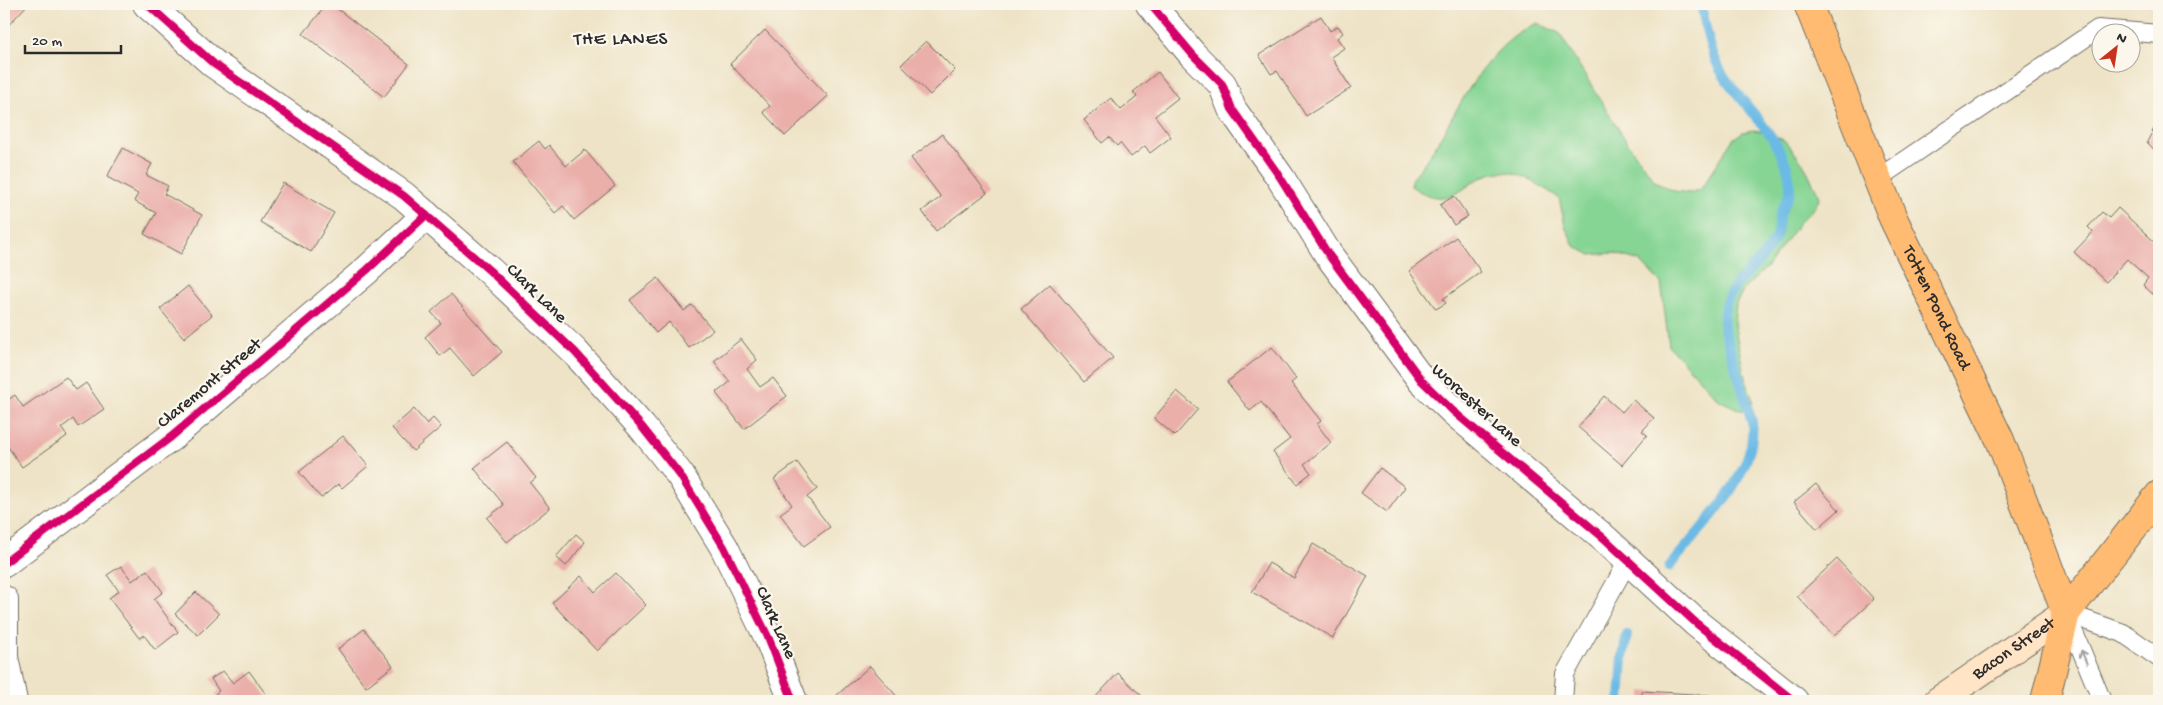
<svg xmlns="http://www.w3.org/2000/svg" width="2163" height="705" viewBox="0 0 2163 705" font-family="'Gochi Hand',sans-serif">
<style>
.green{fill:#86d594;stroke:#588060}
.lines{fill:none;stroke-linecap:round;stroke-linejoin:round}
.stream{stroke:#6bbae5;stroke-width:10}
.building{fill:#ebafaa}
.lane-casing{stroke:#6f6b61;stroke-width:20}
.street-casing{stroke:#6f6b61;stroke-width:30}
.secondary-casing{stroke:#6f6b61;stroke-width:30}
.primary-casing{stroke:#6f6b61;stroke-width:30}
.lane{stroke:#fff;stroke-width:18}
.street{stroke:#fff;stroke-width:28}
.secondary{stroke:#ffe4c6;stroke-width:28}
.primary{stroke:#ffbb71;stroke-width:28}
.cycleway-casing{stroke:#fbf7ec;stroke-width:11}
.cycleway{stroke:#d6006c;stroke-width:8}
.oneway{stroke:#a0a0a0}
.labels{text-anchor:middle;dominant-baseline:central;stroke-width:4.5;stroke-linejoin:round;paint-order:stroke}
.street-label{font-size:18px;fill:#2b2b2b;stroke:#fbf7ec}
.neighbourhood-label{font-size:19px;letter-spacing:1px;fill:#2b2b2b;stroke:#fbf7ec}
</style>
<rect width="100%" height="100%" fill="#fbf7ec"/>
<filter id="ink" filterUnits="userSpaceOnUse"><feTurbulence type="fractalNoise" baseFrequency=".02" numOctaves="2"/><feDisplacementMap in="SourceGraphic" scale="10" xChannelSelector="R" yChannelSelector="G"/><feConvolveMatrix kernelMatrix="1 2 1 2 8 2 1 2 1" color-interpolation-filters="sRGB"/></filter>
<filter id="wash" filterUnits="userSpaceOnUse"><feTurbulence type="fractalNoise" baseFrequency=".0096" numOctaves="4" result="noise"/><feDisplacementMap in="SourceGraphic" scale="20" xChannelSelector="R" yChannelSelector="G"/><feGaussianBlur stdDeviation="1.12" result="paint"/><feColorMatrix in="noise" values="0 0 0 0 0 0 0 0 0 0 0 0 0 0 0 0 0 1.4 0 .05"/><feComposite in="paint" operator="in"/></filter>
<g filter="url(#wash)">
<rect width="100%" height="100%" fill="#eee3c6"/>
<path class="green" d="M1537,23l22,10 67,108 29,40 19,10 15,2 12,-4 32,-50 10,-7 10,-2 14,2 18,9 18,22 17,34 -5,10 -17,17 -31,43 -22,21 -9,16 -2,19 10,51 9,27 -3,10 -10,-1 -21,-10 -50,-54 -8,-63 -21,-22 -27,-8 -22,2 -17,-9 -9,-20 -6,-28c-14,-9 -35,-24 -52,-26 -41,-3 -48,47 -96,14v-6c43,-50 62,-128 126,-157z"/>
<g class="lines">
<g class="stream">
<path d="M1669,567c31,-39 89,-92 83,-145l-28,-93c-5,-47 32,-54 50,-89 5,-8 4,-17 6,-26 3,-8 9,-15 10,-25 2,-42 -44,-80 -66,-113 -14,-21 -18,-48 -23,-72"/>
<polyline points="1620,701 1623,656 1627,635"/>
</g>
</g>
<g id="blocks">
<g class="building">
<polygon points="4,4 28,4 4,30"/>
<polygon points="327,4 331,4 409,64 384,97 303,34"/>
<polygon points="1321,16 1330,31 1338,26 1343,33 1337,38 1344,48 1331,57 1351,88 1306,116 1277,71 1271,74 1259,55"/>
<polygon points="765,30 828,96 785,136 763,112 770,106 730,64"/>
<polygon points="926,41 955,70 930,95 901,65"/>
<polygon points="1158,72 1178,98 1155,116 1171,137 1150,153 1145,146 1131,157 1120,143 1117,146 1109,137 1102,143 1084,120 1111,98 1121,110 1137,97 1133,92"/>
<polygon points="2159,119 2159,155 2147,142"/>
<polygon points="942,134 987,193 936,231 922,211 941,197 911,158"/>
<polygon points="539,141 545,149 549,145 566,166 585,150 615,186 574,220 563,206 555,213 513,162"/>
<polygon points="123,148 152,164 146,175 168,186 164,194 202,215 181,254 144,234 156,213 134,201 138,194 107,177"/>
<polygon points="283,183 334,213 311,252 260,222"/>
<polygon points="1454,196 1468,216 1454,225 1440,205"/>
<polygon points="2118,208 2159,246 2159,300 2143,285 2148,278 2127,259 2106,282 2074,252 2093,232 2088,227 2102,212 2109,218"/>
<polygon points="1456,237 1481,272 1443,299 1446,303 1436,309 1409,271"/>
<polygon points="658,278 684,311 692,305 713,330 689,348 669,322 656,333 630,300"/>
<polygon points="1050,284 1113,358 1084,382 1021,309"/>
<polygon points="188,286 212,315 184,338 160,309"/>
<polygon points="451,294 502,352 474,376 450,348 440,356 425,337 441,323 431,312"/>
<polygon points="741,339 757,360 747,369 760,387 773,378 787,396 744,429 716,393 730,382 714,361"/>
<polygon points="1272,347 1296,379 1291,383 1321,421 1317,424 1331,443 1304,464 1311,473 1297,484 1273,452 1290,439 1261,402 1250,411 1227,382"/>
<polygon points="66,377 76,390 86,383 104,409 78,427 73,419 61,428 67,436 22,467 4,441 4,403 15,395 23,407"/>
<polygon points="1177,391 1198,409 1175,436 1154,418"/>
<polygon points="1604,396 1622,412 1633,400 1654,418 1642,431 1647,435 1622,465 1578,427"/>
<polygon points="414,409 427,424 433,418 441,427 413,451 392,428"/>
<polygon points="343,436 368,466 342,488 338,484 321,498 299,472"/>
<polygon points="507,442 536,478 530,483 550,508 507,542 487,518 504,505 474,468"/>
<polygon points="797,462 817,489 807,497 830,527 804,546 780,514 792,505 774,479"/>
<polygon points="1380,468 1405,487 1387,512 1361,493"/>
<polygon points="1816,484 1839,510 1817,529 1794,502"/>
<polygon points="576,534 585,542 566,566 556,557"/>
<polygon points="1313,544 1368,576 1333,638 1252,592 1269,563 1294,578"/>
<polygon points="1837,559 1874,599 1834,636 1797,596"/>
<polygon points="121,566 132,581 147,570 163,592 154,599 178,632 155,650 144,635 139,638 109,598 119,591 107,575"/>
<polygon points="616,573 646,605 597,651 552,603 581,576 595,592"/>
<polygon points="196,592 219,614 198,635 175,614"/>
<polygon points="364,629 393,666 366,687 338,649"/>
<polygon points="870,666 901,701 842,701 837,695"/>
<polygon points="223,671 233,683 249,671 271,701 220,701 215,694 219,691 211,679"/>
<polygon points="1118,673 1147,701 1092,701"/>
<polygon points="1642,691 1710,695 1710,701 1642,701"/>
</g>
</g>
</g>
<g filter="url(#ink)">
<use href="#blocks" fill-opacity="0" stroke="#6f6b61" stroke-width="1"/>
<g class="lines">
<defs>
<g id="lane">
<polyline points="1877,179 2098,29 2159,34"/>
<polyline points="2066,613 2123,633 2159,658"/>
<polyline points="2066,613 2102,701"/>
<polyline points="1563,701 1565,674 1628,561"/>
</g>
<g id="street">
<polyline points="147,4 214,64 404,196 490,271 575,352 642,427 680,475 724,547 769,639 793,701"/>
<polyline points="1150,4 1193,55 1222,84 1232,109 1280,177 1328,254 1422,381 1453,411 1606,540 1696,623 1794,701"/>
<polyline points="4,563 171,437 367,270 426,215"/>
<polyline points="4,600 4,657 13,701"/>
</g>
<g id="secondary">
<path id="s1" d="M1938,701l128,-88"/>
</g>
<g id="primary">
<path id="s2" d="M1808,4l85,214 107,222 66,173"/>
<polyline points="2045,701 2066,613 2159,495"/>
</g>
</defs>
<use href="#lane" class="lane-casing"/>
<use href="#street" class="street-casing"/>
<use href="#secondary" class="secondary-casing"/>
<use href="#primary" class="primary-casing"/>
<use href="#lane" class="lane"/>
<use href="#street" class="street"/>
<use href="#secondary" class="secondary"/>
<use href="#primary" class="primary"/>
<defs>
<g id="cycleway">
<polyline points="147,4 214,64 404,196 490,271 575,352 642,427 680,475 724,547 769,639 793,701"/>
<polyline points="1150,4 1193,55 1222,84 1232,109 1280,177 1328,254 1422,381 1453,411 1606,540 1696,623 1794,701"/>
<polyline points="4,563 171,437 367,270 426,215"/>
</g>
</defs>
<use href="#cycleway" class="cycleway-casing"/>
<use href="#cycleway" class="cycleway"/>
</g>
<defs><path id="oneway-shaft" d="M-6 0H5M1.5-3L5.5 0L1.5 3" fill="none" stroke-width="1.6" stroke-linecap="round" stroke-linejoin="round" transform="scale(1.25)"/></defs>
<use class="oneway" href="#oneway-shaft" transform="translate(2084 657) rotate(-112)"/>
</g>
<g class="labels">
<g class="street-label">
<text transform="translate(536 294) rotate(44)">Clark Lane</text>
<text stroke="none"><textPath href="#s2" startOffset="330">Totten Pond Road</textPath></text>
<text transform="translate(210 384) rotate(-40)">Claremont Street</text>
<text transform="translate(1476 406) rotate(42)">Worcester Lane</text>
<text transform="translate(775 623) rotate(66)">Clark Lane</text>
<text stroke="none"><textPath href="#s1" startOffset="92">Bacon Street</textPath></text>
</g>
<g class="neighbourhood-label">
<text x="621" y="40">THE LANES</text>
</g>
</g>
<rect width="2163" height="705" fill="none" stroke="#fbf7ec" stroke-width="20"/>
<g transform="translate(2116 48) rotate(30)"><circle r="24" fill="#fbf7ec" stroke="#a8a59f"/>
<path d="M0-4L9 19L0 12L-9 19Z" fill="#c8321e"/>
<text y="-8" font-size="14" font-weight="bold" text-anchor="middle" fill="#2b2b2b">N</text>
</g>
<path d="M25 45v8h96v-8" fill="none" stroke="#2b2b2b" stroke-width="2.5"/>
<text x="32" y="45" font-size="15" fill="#2b2b2b" stroke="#fbf7ec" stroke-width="4" paint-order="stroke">20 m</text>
</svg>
